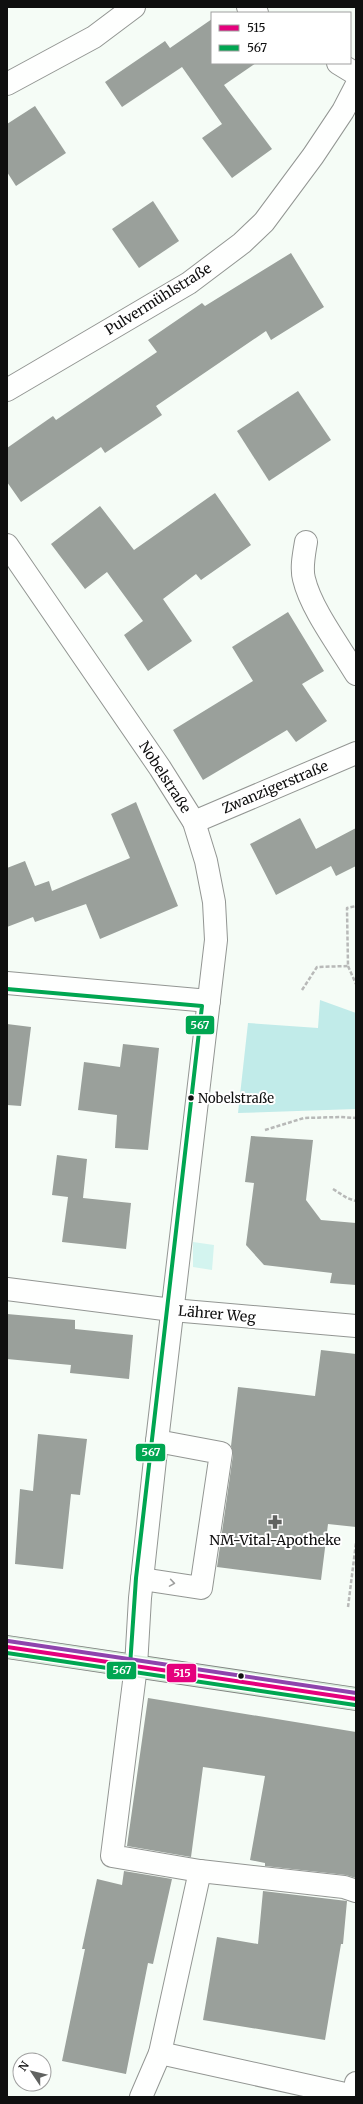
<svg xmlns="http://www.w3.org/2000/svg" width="363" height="2104" viewBox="0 0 363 2104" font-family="Merriweather,serif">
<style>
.green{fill:#d3f4ef}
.forest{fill:#c1ebe9}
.building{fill:#9aa09b}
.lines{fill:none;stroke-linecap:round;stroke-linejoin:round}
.minor-casing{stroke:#939693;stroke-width:24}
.major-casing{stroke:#808380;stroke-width:24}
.path{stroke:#b8b9b8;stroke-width:2.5;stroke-dasharray:4 2;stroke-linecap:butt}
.minor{stroke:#fefffe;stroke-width:22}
.major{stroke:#d9eedd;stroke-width:22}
.bus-1-casing{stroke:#fff;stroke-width:7}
.bus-2-casing{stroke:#fff;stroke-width:7}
.bus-3-casing{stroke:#fff;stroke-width:7}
.bus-1{stroke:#e5007d;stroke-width:4}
.bus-2{stroke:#00a651;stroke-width:4}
.bus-3{stroke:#8e44ad;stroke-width:4}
.oneway{stroke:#9e9f9e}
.bus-dot{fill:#0f0f0f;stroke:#fff;stroke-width:1.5}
.labels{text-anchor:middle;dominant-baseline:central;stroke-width:4;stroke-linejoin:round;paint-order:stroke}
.bus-label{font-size:13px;fill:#0f0f0f;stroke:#fff;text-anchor:start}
.street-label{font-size:14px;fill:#0f0f0f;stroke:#fff}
.poi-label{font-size:14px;fill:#0f0f0f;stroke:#fff}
.line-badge{stroke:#fff;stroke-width:1.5}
.badge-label{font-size:11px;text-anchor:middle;font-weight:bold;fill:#fff}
</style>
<rect width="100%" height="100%" fill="#f5fcf6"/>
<polygon class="green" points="193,1242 214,1245 212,1270 193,1267"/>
<polygon class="forest" points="320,1000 356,1013 356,1109 238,1113 248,1023 318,1028"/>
<g class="building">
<polygon points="212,19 212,63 256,63 224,85 272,149 232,178 202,138 222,124 182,67 122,107 105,82 165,41 170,48"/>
<polygon points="35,106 66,153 16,186 7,172 7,124"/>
<polygon points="153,201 179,241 139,268 112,229"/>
<polygon points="291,253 324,307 271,340 266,331 156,406 162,415 105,453 101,447 21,502 7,482 7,448 53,416 56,420 157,352 148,340 202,303 205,306"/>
<polygon points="298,391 331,440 269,481 237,431"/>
<polygon points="215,493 251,545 201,580 196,574 163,599 192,641 148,671 124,635 143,621 107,572 85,589 51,544 100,506 134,550"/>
<polygon points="288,612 324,671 302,684 327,721 296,742 287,730 203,780 173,730 253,681 232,647"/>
<polygon points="136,802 178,906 100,939 86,904 35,922 33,917 7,927 7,868 25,861 35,886 49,881 52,891 130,858 111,814"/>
<polygon points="300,818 316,849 356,828 356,866 336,876 331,866 276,895 250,844"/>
<polygon points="7,1024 31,1027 21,1106 7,1105"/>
<polygon points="123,1044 159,1048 148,1150 115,1148 117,1115 78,1110 84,1062 120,1067"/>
<polygon points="251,1136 313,1140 306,1200 321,1220 356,1223 356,1285 330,1283 332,1273 264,1265 246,1245 254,1183 245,1182"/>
<polygon points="57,1155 87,1159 83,1198 131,1203 126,1249 62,1242 68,1197 52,1195"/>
<polygon points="7,1314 75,1320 75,1329 133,1335 129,1379 70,1373 71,1365 7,1359"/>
<polygon points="321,1350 356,1354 356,1527 328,1524 321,1580 217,1567 233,1455 231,1446 238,1387 315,1396"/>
<polygon points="38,1434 87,1439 80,1495 71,1494 63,1569 15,1564 20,1489 33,1491"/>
<polygon points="148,1698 356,1732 356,1878 346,1875 265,1866 265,1863 250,1860 265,1776 231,1771 203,1767 191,1857 127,1846"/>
<polygon points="124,1871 172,1879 153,1964 148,1963 126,2074 62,2061 85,1949 82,1949 97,1879 122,1885"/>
<polygon points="263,1891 347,1901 343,1944 341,1944 325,2040 203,2020 217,1937 258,1944"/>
</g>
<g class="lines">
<defs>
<g id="minor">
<polyline points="248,7 257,13"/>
<polyline points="338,63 356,74"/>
<polyline points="7,84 94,37 134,7"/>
<polyline points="7,390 189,283 242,243 264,222 313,156 343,111 356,86"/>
<path d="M306,542c-2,12 -5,26 -2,37 7,30 36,68 52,95"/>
<polyline points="7,545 160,768 194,822 206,861 214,902 216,940 157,1441 140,1598 136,1666 112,1856 200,1871"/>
<polyline points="194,822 356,753"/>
<polyline points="7,983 209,1001"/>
<polyline points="7,1289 172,1310 356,1326"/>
<polyline points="142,1579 201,1588 221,1453 157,1441"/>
<polyline points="160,2053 354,2096 356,2083"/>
<polyline points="141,2097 160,2053 200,1871 344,1887 356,1891"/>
</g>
<polyline id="major" points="7,1647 356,1699"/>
</defs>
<use href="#minor" class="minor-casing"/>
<use href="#major" class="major-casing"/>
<g class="path">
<polyline points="348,966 356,984"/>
<polyline points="302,990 317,967 348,966 347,908 356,906"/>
<polyline points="265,1130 304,1118 341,1117 356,1118"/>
<polyline points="333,1189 347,1198 356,1201"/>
<polyline points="348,1607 356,1543"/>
</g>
<use href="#minor" class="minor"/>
<use href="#major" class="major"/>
<defs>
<polyline id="bus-1" points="7,1647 356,1699"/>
<g id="bus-2">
<polyline points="7,989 202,1006 136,1578 130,1666"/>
<polyline points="7,1653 355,1705"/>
</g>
<polyline id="bus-3" points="8,1641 356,1693"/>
</defs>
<use href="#bus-1" class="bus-1-casing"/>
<use href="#bus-2" class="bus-2-casing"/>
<use href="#bus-3" class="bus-3-casing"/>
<use href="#bus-1" class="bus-1"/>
<use href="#bus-2" class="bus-2"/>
<use href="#bus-3" class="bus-3"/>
</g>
<defs><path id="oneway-chevron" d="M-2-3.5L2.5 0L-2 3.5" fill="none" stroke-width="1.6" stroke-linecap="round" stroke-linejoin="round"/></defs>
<use class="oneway" href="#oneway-chevron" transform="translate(172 1583) rotate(9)"/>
<defs>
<symbol id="pharmacy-bare" viewBox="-9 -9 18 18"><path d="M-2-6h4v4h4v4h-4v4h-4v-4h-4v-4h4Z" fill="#606260" stroke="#fff" stroke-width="2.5" paint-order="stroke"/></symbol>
</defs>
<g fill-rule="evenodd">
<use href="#pharmacy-bare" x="265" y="1512" width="20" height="20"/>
</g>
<g class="bus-dot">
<circle cx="191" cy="1098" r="3.5"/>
<circle cx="241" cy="1676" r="3.5"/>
</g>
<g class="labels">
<g class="bus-label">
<text x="198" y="1098">Nobelstraße</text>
</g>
<g class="street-label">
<text transform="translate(158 299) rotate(-32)">Pulvermühlstraße</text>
<text transform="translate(165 777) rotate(57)">Nobelstraße</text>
<text transform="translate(275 787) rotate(-23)">Zwanzigerstraße</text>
<text transform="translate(217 1314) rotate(5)">Lährer Weg</text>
</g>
<g class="poi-label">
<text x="275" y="1540">NM-Vital-Apotheke</text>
</g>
</g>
<g class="line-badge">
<rect x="185" y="1015" width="30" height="20" rx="4" fill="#00a651"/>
<rect x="135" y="1443" width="31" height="19" rx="4" fill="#00a651"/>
<rect x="106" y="1661" width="31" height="19" rx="4" fill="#00a651"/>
<rect x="166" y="1663" width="31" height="20" rx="4" fill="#e5007d"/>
</g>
<g class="badge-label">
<text x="200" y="1029">567</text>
<text x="151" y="1456">567</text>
<text x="122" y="1674">567</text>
<text x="182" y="1677">515</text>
</g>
<rect width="363" height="2104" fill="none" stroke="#0f0f0f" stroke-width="16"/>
<rect x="211" y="12" width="140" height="52" fill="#ffffff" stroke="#9f9f9f"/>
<rect x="219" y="25" width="20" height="6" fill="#e5007d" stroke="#9f9f9f"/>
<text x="247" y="32" font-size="12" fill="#0f0f0f">515</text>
<rect x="219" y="45" width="20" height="6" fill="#00a651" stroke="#9f9f9f"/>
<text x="247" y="52" font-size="12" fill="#0f0f0f">567</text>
<g transform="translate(32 2072) rotate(305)"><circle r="19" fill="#ffffff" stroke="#9f9f9f"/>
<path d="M0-3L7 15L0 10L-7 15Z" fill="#606260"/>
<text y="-6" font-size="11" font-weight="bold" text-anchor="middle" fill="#0f0f0f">N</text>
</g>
</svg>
